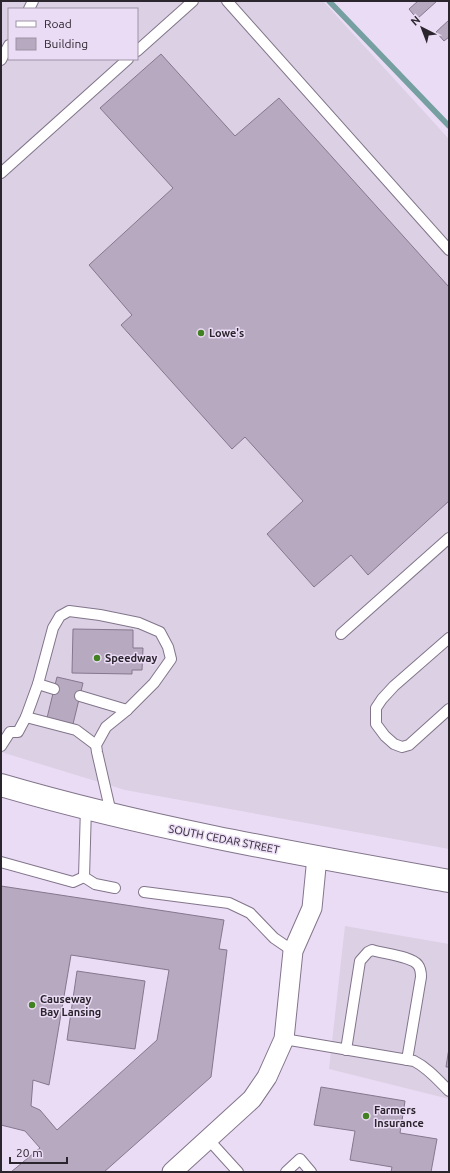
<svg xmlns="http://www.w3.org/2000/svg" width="450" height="1173" viewBox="0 0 450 1173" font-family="Ubuntu,sans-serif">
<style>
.commercial{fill:#dbd0e4;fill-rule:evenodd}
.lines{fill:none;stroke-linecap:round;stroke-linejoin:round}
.stream{stroke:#759fa0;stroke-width:5.5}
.building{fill:#b7a9c0;stroke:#85778d;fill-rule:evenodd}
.service-casing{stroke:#82758b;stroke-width:12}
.minor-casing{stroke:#82758b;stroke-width:21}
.secondary-casing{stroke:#82758b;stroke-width:24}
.service{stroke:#fff;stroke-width:10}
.minor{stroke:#fff;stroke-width:19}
.secondary{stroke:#fff;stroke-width:22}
.poi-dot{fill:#418122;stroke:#ebdcf5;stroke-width:1.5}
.labels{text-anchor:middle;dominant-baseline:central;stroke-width:3;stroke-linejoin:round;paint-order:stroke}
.poi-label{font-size:11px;font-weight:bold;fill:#2b252e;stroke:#ebdcf5;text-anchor:start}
.street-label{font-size:11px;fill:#2b252e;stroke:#ebdcf5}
</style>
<rect width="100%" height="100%" fill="#ebdcf5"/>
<g class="commercial">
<path d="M1,1h322l126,138v710l-324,-59 -124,-38zM9,9h128v50h-128z"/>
<polygon points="345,926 449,944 449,1099 329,1069"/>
</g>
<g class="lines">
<polyline class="stream" points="329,1 449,126"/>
</g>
<g class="building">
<polygon points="418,1 437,1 417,19 409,9"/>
<polygon points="449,20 449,37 444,41 436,32"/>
<polygon points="161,54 235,136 279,98 449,287 449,501 368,575 351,555 314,587 267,534 303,501 245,437 232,449 121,325 132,315 89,265 173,188 100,108"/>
<polygon points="73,629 133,630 133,648 143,648 142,670 132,670 132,674 72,673"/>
<polygon points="57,677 83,683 73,724 47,718"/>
<path d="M1,886l223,34 -5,29 8,1 -16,127 -107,95h-93l29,-24 -15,-17 -24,-6zM71,955l98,15 -12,70 -100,90 -17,-20 -9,-4 2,-26 16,5z"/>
<polygon points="77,971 145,981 135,1049 67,1040"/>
<polygon points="449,1048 449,1067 446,1067"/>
<polygon points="321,1087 405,1101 400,1133 437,1139 431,1172 391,1172 392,1167 350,1160 355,1131 314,1125"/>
</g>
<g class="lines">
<defs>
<g id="service">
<polyline points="227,1 449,250"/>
<polyline points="29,9 33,1"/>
<polyline points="137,51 193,1"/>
<polyline points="1,60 9,45"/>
<polyline points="1,173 128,59"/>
<polyline points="341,634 449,538"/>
<polyline points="449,638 394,686 382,699 376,708 376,724 385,736 394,744 402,747 409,745 449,709"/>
<polyline points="38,684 54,689"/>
<polyline points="80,696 127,710"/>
<polyline points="26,717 76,730 96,745"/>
<polyline points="1,746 10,732 18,732 26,717 38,684 53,628 60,616 69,611 100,615 139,623 160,632 168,647 171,659 154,683 127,710 106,727 96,745 97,752 111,813"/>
<polyline points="86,807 84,877 95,884 115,888"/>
<polyline points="1,862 73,882 84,877"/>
<polyline points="144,892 229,903 250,913 274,938 293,951"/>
<path d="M284,1039l130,22c14,7 24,19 35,30"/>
<path d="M346,1050l14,-89 8,-9 4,-2c12,4 39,6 46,15 3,4 3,8 3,12l-14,83"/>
<polyline points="208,1139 238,1172"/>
<polyline points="286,1172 300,1159 311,1172"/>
</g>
<polyline id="minor" points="172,1172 252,1099 267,1077 284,1039 293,951 312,908 317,857"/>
<path id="secondary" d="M1,785c147,43 297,69 448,96"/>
</defs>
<use href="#service" class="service-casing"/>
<use href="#minor" class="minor-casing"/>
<use href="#secondary" class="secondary-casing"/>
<use href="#service" class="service"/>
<use href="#minor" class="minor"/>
<use href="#secondary" class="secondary"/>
</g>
<g class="poi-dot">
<circle cx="201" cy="333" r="4"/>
<circle cx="97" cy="658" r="4"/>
<circle cx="32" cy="1005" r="4"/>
<circle cx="366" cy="1116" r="4"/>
</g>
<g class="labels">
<g class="poi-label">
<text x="209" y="333">Lowe's</text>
<text x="105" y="658">Speedway</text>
<text x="40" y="999">Causeway<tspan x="40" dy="13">Bay Lansing</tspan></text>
<text x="374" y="1110">Farmers<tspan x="374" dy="13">Insurance</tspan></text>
</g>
<g class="street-label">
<text transform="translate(224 839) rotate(11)">SOUTH CEDAR STREET</text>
</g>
</g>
<rect width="450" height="1173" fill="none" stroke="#2b252e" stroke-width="4"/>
<rect x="8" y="8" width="130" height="52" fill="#ebdcf5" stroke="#9e93a5"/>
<rect x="16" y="21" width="20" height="6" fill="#ffffff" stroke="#9e93a5"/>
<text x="44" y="28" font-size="12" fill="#2b252e">Road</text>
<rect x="16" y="38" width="20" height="12" fill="#b7a9c0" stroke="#9e93a5"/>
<text x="44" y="48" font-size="12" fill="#2b252e">Building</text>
<g transform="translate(422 28) rotate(318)" stroke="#ebdcf5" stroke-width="3" paint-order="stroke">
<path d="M0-3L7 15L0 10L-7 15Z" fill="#2b252e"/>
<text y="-6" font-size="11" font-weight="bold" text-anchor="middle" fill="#2b252e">N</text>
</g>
<path d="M10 1157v6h57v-6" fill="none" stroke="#2b252e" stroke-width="2"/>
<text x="16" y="1157" font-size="12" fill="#2b252e" stroke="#ebdcf5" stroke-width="3" paint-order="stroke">20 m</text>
</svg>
